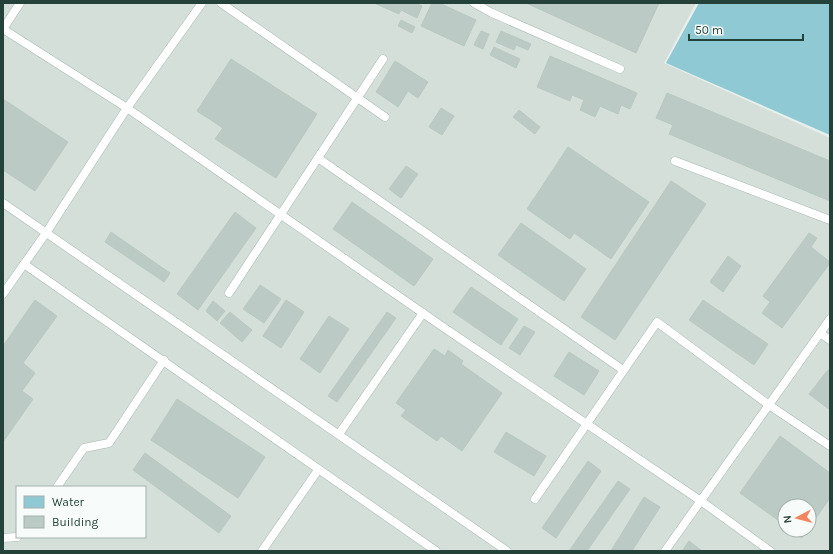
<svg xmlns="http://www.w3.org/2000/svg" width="833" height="554" viewBox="0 0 833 554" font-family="Karla,sans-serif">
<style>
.built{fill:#d4dfda;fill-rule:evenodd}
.water{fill:#8ec9d4}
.building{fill:#bbcac4;stroke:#b8c9c2}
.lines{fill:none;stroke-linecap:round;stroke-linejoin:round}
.lane-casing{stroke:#a8b8b2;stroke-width:9}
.lane{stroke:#fff;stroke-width:8}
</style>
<rect width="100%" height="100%" fill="#e6efeb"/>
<path class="built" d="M3,3h693l-32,60 166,75v413h-827zM17,487h128v50h-128zM785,506h24v24h-24z"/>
<polygon class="water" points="699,3 830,3 830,135 666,63"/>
<g class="building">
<polygon points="374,3 416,3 422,6 417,18 401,10 399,14"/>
<polygon points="432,3 439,3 476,20 464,46 421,26"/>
<polygon points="526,3 659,3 636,53"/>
<polygon points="401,20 415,27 412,33 398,26"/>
<polygon points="481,31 489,34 483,49 474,45"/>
<polygon points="501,31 531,44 528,50 516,45 514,50 496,42"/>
<polygon points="494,47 520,59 516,68 490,55"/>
<polygon points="550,56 637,93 630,109 621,105 618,114 600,106 595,117 580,110 584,100 572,95 570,101 537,87"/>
<polygon points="231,59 317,114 276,178 215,139 223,128 197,111"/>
<polygon points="395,61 428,82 418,98 408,91 398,107 376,92"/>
<polygon points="667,93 830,161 830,201 669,134 673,125 656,118"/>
<polygon points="3,99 68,142 35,191 3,170"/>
<polygon points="441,108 454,116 442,135 429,127"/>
<polygon points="519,110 540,127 535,134 513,117"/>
<polygon points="568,147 649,202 611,259 574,233 570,239 527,209"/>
<polygon points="406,166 418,174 401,198 389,189"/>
<polygon points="671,181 706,204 615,340 581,317"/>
<polygon points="352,202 433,259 414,286 333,229"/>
<polygon points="235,212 256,228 198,310 177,294"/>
<polygon points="521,223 586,269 564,301 498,255"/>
<polygon points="111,232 170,273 164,282 105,242"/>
<polygon points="809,233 817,238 811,247 830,262 830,263 782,328 762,313 770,302 763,296"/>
<polygon points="728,256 741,266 723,292 710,282"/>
<polygon points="260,285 281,299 264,323 243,309"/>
<polygon points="471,287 518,319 501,345 453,312"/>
<polygon points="35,300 57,316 23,363 35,373 22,391 33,399 3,442 3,346"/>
<polygon points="286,300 304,312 281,348 263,336"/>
<polygon points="703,300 768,344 754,365 689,320"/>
<polygon points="213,301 225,311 217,321 206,311"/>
<polygon points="230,312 252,330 242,342 220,323"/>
<polygon points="387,312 396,318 337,402 328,396"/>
<polygon points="329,316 349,329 320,373 300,359"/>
<polygon points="524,326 535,332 520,355 509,348"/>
<polygon points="434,349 445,356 448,350 463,361 461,364 502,393 462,451 441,436 437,441 401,416 406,410 396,403"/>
<polygon points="569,352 599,371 584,395 554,376"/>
<polygon points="828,370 830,371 830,410 809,394"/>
<polygon points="177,399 265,457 238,498 151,440"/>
<polygon points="506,432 546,456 534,476 494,452"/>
<polygon points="780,436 830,473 830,498 809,528 809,506 785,506 785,525 740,493"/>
<polygon points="145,453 231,516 219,533 133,470"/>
<polygon points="588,461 601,471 556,538 542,528"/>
<polygon points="618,481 630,489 587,551 569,551"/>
<polygon points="644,497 660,507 632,551 611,551"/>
<polygon points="791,530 807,530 802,538"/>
<polygon points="689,541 702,551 682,551"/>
</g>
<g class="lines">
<defs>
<g id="lane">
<polyline points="221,3 385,117"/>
<polyline points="474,3 492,13 620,69"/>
<polyline points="3,29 127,108 443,327 701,501 770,551"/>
<polyline points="3,29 20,3"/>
<polyline points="318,158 623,370"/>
<polyline points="675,161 830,220"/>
<polyline points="3,203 507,551"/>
<path d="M24,264c138,95 274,192 412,287"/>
<polyline points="229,293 383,59"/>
<polyline points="3,294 46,233 127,108 202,3"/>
<polyline points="820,333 830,340"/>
<polyline points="339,434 423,313"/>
<polyline points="57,487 84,448 109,443 164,360"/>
<polyline points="535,499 657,322 769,405 830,446"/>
<polyline points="3,538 17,537"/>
<polyline points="262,551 318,470"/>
<polyline points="665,551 830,319"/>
</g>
</defs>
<use href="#lane" class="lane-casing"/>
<use href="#lane" class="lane"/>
</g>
<rect width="833" height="554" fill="none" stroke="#24423a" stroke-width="8"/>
<rect x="16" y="486" width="130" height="52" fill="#f7fbf9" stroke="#a3b1ad"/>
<rect x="24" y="496" width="20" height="12" fill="#8ec9d4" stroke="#a3b1ad"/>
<text x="52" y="506" font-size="12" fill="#24423a">Water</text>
<rect x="24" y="516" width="20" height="12" fill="#bbcac4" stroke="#a3b1ad"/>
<text x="52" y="526" font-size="12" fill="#24423a">Building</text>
<g transform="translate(797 518) rotate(263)"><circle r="19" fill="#f7fbf9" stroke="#a3b1ad"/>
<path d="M0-3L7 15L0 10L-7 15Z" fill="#f4845f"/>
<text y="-6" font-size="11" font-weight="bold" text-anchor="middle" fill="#24423a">N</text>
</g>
<path d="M689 34v6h114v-6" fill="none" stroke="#24423a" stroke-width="2"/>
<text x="695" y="34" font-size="12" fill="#24423a" stroke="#f7fbf9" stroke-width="3" paint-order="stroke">50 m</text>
</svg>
